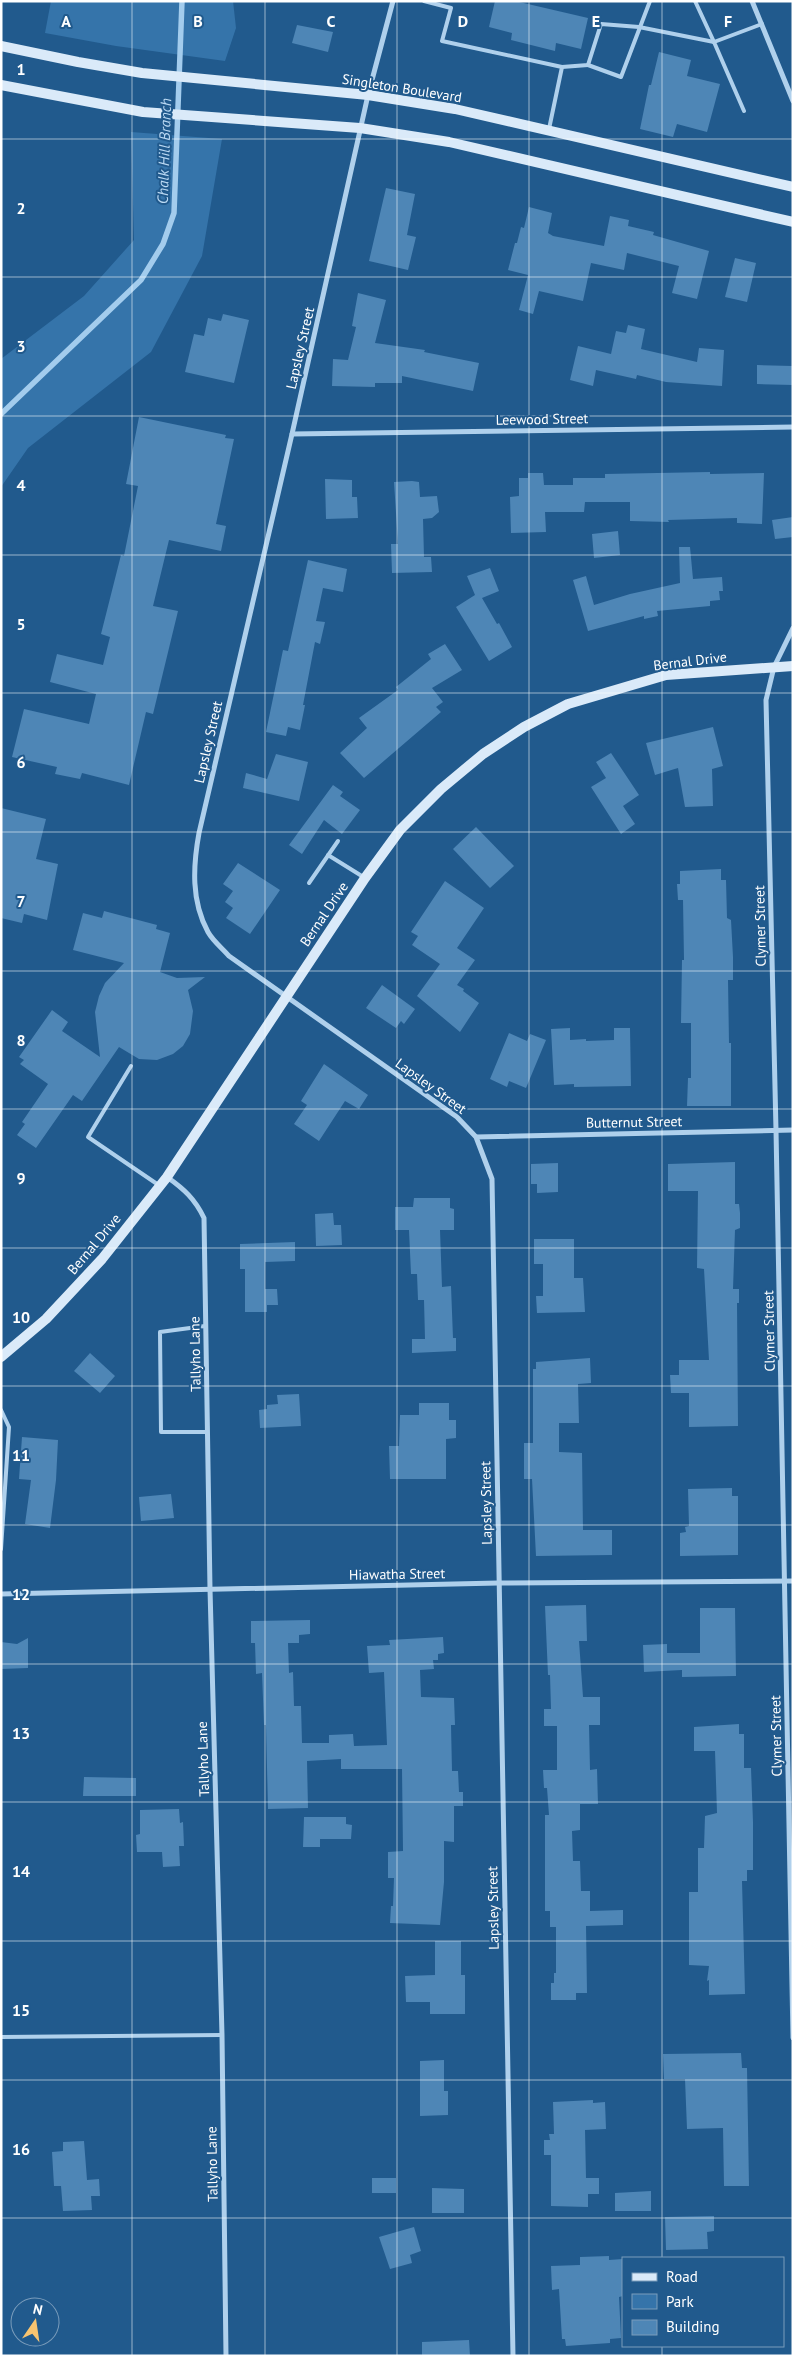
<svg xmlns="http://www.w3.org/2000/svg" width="794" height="2357" viewBox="0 0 794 2357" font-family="'PT Sans',sans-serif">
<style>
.green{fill:#3574aa}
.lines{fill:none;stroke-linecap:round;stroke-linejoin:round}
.stream{stroke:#a3cced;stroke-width:5.5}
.building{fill:#4e86b6}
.lane{stroke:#afd0ec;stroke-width:4}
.street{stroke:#afd0ec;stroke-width:5}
.secondary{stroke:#daeaf9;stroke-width:10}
.grid{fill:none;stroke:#fff;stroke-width:1;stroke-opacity:0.55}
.labels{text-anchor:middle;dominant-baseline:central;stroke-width:4;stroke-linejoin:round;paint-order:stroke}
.street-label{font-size:14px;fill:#fff;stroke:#215a8d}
.water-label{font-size:15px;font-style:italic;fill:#bbd9f3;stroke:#215a8d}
.grid-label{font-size:16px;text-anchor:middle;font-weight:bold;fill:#fff;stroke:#215a8d;stroke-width:4;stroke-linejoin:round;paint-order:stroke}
</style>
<rect width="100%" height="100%" fill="#215a8d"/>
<g class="green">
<polygon points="51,1 233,1 236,28 225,61 116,46 45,33"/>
<polygon points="131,132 222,139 202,256 151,352 28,448 1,487 1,359 84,296 134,240"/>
</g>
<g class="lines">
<polyline class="stream" points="1,414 141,280 163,244 174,213 182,1"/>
</g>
<g class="building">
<polygon points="495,1 515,1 588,18 581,49 556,43 555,51 511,40 512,33 489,27"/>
<polygon points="297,25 333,32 328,52 292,43"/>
<polygon points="659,52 691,60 687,76 720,84 707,132 677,124 673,137 640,129 649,85 651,85"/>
<polygon points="386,188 415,194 407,235 416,237 408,270 369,261"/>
<polygon points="529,207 552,213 548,233 553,236 604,246 610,216 629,220 628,226 654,232 653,235 709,251 697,299 672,293 679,266 627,253 624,270 591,263 583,301 539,291 533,314 519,310 528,275 508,270 515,243 517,243 521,227 524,228"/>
<polygon points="735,258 756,263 747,302 725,297"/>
<polygon points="358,293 386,300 375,343 425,350 424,352 479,363 473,391 402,376 402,383 375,383 375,387 332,386 333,359 348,360 356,327 352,326"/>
<polygon points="223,314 249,320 234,383 185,372 194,334 204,336 208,318 221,321"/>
<polygon points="628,325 645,329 641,349 697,362 699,348 724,350 722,386 666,382 637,375 636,379 596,370 593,386 570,380 578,346 611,354 616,331 626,333"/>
<polygon points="757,365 793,366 793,385 757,384"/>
<polygon points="139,417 226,435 225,438 234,439 216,524 226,526 221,551 169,540 153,606 178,611 153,714 146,712 129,785 82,773 80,779 55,774 57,767 12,757 24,709 89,724 96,694 50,682 57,654 103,665 110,637 101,634 121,555 124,556 138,486 126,484"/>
<polygon points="710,472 710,474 764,473 762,524 737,523 737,518 668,520 669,522 630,521 630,502 585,502 584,512 545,512 546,532 511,533 510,497 519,496 519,478 528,478 528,473 543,473 544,485 573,485 573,478 605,478 605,474"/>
<polygon points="325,479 352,480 352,497 357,497 358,518 326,519"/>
<polygon points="412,481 419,482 420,497 437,496 439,512 432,518 423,519 424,557 431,557 432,572 392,573 391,544 398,544 394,482"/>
<polygon points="793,517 793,537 775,539 772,520"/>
<polygon points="618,531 620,555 594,558 592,534"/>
<polygon points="679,547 690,547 693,579 722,577 723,591 719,591 720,600 710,601 710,606 657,611 658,616 644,619 644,616 588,631 573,580 586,576 594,605 630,594 680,583"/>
<polygon points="308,560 347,569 343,592 323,588 316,621 325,622 320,644 315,642 303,705 305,705 300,730 288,727 286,736 266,732 283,650 288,651"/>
<polygon points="490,568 499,591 482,598 497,624 499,623 512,647 489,661 456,607 475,595 467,576"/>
<polygon points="445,644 462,670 432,688 443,702 436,707 441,712 364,778 340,753 367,728 359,718 398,690 396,687 431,659 428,654"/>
<polygon points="713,727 723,766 712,769 713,806 685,807 678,768 655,775 646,743"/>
<polygon points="611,753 639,795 623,806 635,824 621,834 591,787 606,778 596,762"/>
<polygon points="276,754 308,762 299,801 243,788 246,773 267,779"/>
<polygon points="333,785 343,792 340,796 360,810 342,834 324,820 302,854 289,845"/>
<polygon points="1,808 46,819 36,859 58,864 47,920 24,914 22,923 1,918"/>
<polygon points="476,827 514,866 490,888 453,849"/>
<polygon points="238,863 280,890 250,934 226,918 233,908 225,902 233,891 223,884"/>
<polygon points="721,869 721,880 726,880 727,918 731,920 733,957 733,980 728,980 729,1043 731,1043 731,1106 687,1106 688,1078 691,1078 691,1023 681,1023 682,960 684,960 683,900 678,900 677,884 680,884 680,871"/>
<polygon points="445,881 484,908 457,948 475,960 457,985 464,989 463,991 479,1003 460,1032 417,996 440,964 412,945 418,936 411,932"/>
<polygon points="104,911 157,925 156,929 170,933 160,972 177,978 205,977 188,990 193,1011 190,1034 183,1046 173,1054 157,1060 139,1059 119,1047 82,1101 73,1095 36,1148 17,1135 25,1124 22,1122 48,1084 20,1064 24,1060 19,1057 52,1010 68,1022 62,1031 100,1057 95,1012 99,996 105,983 124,963 73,950 83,913 102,918"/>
<polygon points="382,985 415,1009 404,1024 401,1021 396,1028 366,1008"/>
<polygon points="570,1028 570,1040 586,1039 586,1041 614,1040 614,1028 630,1028 631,1086 574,1087 574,1084 554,1085 551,1029"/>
<polygon points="509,1033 527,1041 530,1034 546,1040 526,1088 509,1081 507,1087 490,1079"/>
<polygon points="324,1064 368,1095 359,1109 345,1101 319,1141 294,1124 307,1105 301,1101"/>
<polygon points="735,1162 735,1204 739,1204 740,1213 740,1228 735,1230 733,1289 739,1289 739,1303 737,1303 738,1426 689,1427 689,1393 671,1393 670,1375 679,1375 679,1360 709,1360 704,1269 697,1268 698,1191 668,1191 668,1164"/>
<polygon points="558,1163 558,1192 537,1193 537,1184 531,1184 531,1164"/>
<polygon points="414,1198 450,1198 450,1208 454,1209 454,1230 440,1230 442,1287 451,1286 453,1338 456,1338 456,1351 412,1353 412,1339 425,1339 424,1300 418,1300 417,1274 411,1274 409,1230 395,1230 395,1207 413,1207"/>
<polygon points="333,1213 334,1225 341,1225 342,1245 316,1246 315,1214"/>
<polygon points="534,1239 574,1239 574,1278 583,1278 585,1312 537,1313 536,1296 543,1296 543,1264 534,1264"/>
<polygon points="295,1242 295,1261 265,1262 265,1289 277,1289 278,1305 267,1305 267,1312 245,1312 245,1269 240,1269 240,1244"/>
<polygon points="90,1353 115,1376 100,1393 74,1371"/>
<polygon points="590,1358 591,1383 578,1384 579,1423 559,1423 559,1452 582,1453 583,1530 612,1530 612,1555 536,1556 532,1479 524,1479 524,1443 533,1443 533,1369 536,1369 536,1362"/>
<polygon points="299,1394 301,1426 260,1428 259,1410 267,1409 267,1405 278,1404 277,1395"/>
<polygon points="419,1403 449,1403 449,1420 456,1420 456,1438 446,1439 446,1479 390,1479 389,1446 399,1446 400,1415 419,1415"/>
<polygon points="22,1437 58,1440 56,1480 50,1528 25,1524 31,1480 19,1479"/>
<polygon points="732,1488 732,1496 738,1496 738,1555 680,1556 680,1533 686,1532 685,1527 689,1526 688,1489"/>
<polygon points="171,1494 174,1518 141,1521 139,1497"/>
<polygon points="586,1605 587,1641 579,1641 583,1697 600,1697 600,1725 589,1725 590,1770 597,1769 598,1804 580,1804 580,1830 572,1831 573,1861 580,1861 581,1891 590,1891 590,1911 623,1910 623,1925 586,1926 587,1993 576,1993 576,2000 551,2000 551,1983 554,1983 554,1973 556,1973 556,1927 550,1927 550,1911 545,1911 545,1815 549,1815 547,1788 544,1788 543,1770 557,1770 557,1726 544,1726 544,1709 551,1709 550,1675 548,1675 545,1606"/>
<polygon points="700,1608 735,1608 736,1676 682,1677 682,1670 644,1672 643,1645 667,1644 667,1653 700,1653"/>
<polygon points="310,1620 310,1634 299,1635 299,1643 288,1643 289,1673 293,1672 294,1706 301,1706 302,1743 329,1743 329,1735 353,1734 354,1746 387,1745 384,1672 369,1673 367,1646 390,1645 389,1640 443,1637 444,1653 438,1654 438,1660 433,1660 434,1669 420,1670 421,1697 454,1698 455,1725 451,1725 452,1771 458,1771 459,1792 463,1792 463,1806 454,1806 454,1842 444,1841 444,1882 440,1925 390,1923 391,1906 393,1906 394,1878 388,1878 388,1852 403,1851 402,1769 341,1769 341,1759 307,1761 308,1808 268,1809 266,1725 264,1725 262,1673 256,1674 255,1643 251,1643 251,1621"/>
<polygon points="28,1638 28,1668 1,1669 1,1642 17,1644"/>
<polygon points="739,1724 739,1734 744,1734 744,1768 751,1768 753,1822 753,1870 747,1870 747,1881 742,1881 745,1994 709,1995 709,1980 707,1981 709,1966 689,1965 689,1892 698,1892 698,1848 704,1848 705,1816 717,1813 715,1751 694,1751 694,1727"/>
<polygon points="84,1777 136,1778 136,1796 83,1796"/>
<polygon points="179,1809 180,1823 183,1822 184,1846 179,1846 180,1866 163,1867 162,1852 137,1852 136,1835 140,1834 140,1810"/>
<polygon points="304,1817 346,1817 346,1824 352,1825 351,1839 320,1839 320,1847 303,1847"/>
<polygon points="435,1941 461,1941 461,1975 465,1975 465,2014 430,2014 430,2002 406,2002 405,1976 435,1975"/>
<polygon points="741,2053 742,2068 747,2068 749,2186 724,2186 723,2128 687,2129 685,2079 664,2079 663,2054"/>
<polygon points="444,2060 444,2091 448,2091 448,2115 420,2116 420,2061"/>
<polygon points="593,2100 593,2103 605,2102 606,2129 585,2130 586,2178 599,2178 599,2194 588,2194 588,2207 551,2206 551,2155 544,2155 544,2140 550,2140 549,2134 554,2134 553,2102"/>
<polygon points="84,2141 87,2180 99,2179 100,2196 91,2196 92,2210 63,2211 61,2186 54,2186 52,2152 63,2151 63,2142"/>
<rect x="372" y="2178" width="24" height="15"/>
<polygon points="432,2188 464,2189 464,2213 432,2213"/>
<polygon points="651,2191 651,2211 615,2211 615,2193"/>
<polygon points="714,2216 714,2231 707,2232 708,2249 666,2250 665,2217"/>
<polygon points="414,2227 421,2251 410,2255 412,2263 390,2269 379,2237"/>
<polygon points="609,2256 609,2260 623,2259 623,2296 619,2297 621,2338 610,2339 610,2343 566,2346 565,2339 562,2339 559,2289 552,2290 551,2266 580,2265 580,2257"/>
<polygon points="469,2340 470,2356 422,2356 422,2342"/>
</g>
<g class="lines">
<g class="lane">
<polyline points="424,1 451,8 442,41 562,67 549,129"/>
<polyline points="695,1 714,42"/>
<polyline points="588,65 621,77 650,1"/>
<polyline points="562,67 588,65 601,24 639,27 714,42"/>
<polyline points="744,111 714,42 762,24"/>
<polyline points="328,855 365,878"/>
<polyline points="309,883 338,841"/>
<polyline points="131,1066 88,1137 160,1186"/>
<polyline points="205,1326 160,1332 161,1432 207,1432"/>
<polyline points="1,1410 9,1427 1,1549"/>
<polyline points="1,2037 222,2035"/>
</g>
<g class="street">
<path d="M393,1l-25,94 -76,339 -93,399c-6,33 -8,68 9,99 5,9 14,16 21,24l228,161 19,20 16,42 21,1177"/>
<polyline points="752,1 793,101"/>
<polyline points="292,434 793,427"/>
<polyline points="793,628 774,667 766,700 776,1130 793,2038"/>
<polyline points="476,1137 793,1130"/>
<path d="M167,1177c17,12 28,22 37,41l6,371 12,446 4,321"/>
<polyline points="1,1594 498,1583 793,1581"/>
</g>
<g class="secondary">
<polyline points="1,46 78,62 142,73 368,95 455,109 793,187"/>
<polyline points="1,85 143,112 360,128 449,142 793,222"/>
<polyline points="1,1357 46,1319 102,1259 167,1177 365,878 400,830 441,789 483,754 524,727 568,704 666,675 793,666"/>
</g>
</g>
<path class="grid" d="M132,1v2355M265,1v2355M397,1v2355M529,1v2355M662,1v2257M1,139h792M1,277h792M1,416h792M1,555h792M1,693h792M1,832h792M1,971h792M1,1109h792M1,1248h792M1,1386h792M1,1525h792M1,1664h792M1,1802h792M1,1941h792M1,2080h792M1,2218h792M662,2346v10"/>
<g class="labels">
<g class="street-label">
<text transform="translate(402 88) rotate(9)">Singleton Boulevard</text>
<text transform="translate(300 348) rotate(-77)">Lapsley Street</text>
<text transform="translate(542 419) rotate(-1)">Leewood Street</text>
<text transform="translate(690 661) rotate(-7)">Bernal Drive</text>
<text transform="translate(208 742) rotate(-77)">Lapsley Street</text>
<text transform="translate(324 914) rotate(-56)">Bernal Drive</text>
<text transform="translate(760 926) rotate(-91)">Clymer Street</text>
<text transform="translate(431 1086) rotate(36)">Lapsley Street</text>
<text transform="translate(634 1122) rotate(-1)">Butternut Street</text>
<text transform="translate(94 1244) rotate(-50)">Bernal Drive</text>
<text transform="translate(769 1331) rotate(-91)">Clymer Street</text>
<text transform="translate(195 1354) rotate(-91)">Tallyho Lane</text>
<text transform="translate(486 1503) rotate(-91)">Lapsley Street</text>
<text transform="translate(397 1574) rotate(-1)">Hiawatha Street</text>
<text transform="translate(776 1736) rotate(-91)">Clymer Street</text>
<text transform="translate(203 1759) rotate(-92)">Tallyho Lane</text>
<text transform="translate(493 1908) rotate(-91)">Lapsley Street</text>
<text transform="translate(212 2164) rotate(-91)">Tallyho Lane</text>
</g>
<g class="water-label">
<text transform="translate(164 151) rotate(-88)">Chalk Hill Branch</text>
</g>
</g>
<g class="grid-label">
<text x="66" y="27">A</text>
<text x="198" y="27">B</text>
<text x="331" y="27">C</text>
<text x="463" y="27">D</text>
<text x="596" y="27">E</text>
<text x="728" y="27">F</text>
<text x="21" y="75">1</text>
<text x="21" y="214">2</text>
<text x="21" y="352">3</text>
<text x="21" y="491">4</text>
<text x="21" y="630">5</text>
<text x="21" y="768">6</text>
<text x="21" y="907">7</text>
<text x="21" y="1046">8</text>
<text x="21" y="1184">9</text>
<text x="21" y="1323">10</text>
<text x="21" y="1461">11</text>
<text x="21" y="1600">12</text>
<text x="21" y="1739">13</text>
<text x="21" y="1877">14</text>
<text x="21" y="2016">15</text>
<text x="21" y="2155">16</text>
</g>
<rect width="794" height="2357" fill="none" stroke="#ffffff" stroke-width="5"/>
<rect x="622" y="2257" width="162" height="90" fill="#215a8d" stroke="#7a9cbb"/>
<rect x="632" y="2273" width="25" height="8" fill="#daeaf9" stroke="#7a9cbb"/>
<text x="666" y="2282" font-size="15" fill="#ffffff">Road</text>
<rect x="632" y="2294" width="25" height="15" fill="#3574aa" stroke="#7a9cbb"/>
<text x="666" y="2307" font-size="15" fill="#ffffff">Park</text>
<rect x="632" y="2320" width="25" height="15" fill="#4e86b6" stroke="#7a9cbb"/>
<text x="666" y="2332" font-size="15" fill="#ffffff">Building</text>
<g transform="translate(35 2322) rotate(13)"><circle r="24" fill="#215a8d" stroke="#7a9cbb"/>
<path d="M0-4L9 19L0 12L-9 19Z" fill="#f8c470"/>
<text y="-8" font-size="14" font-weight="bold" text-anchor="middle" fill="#ffffff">N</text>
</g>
</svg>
